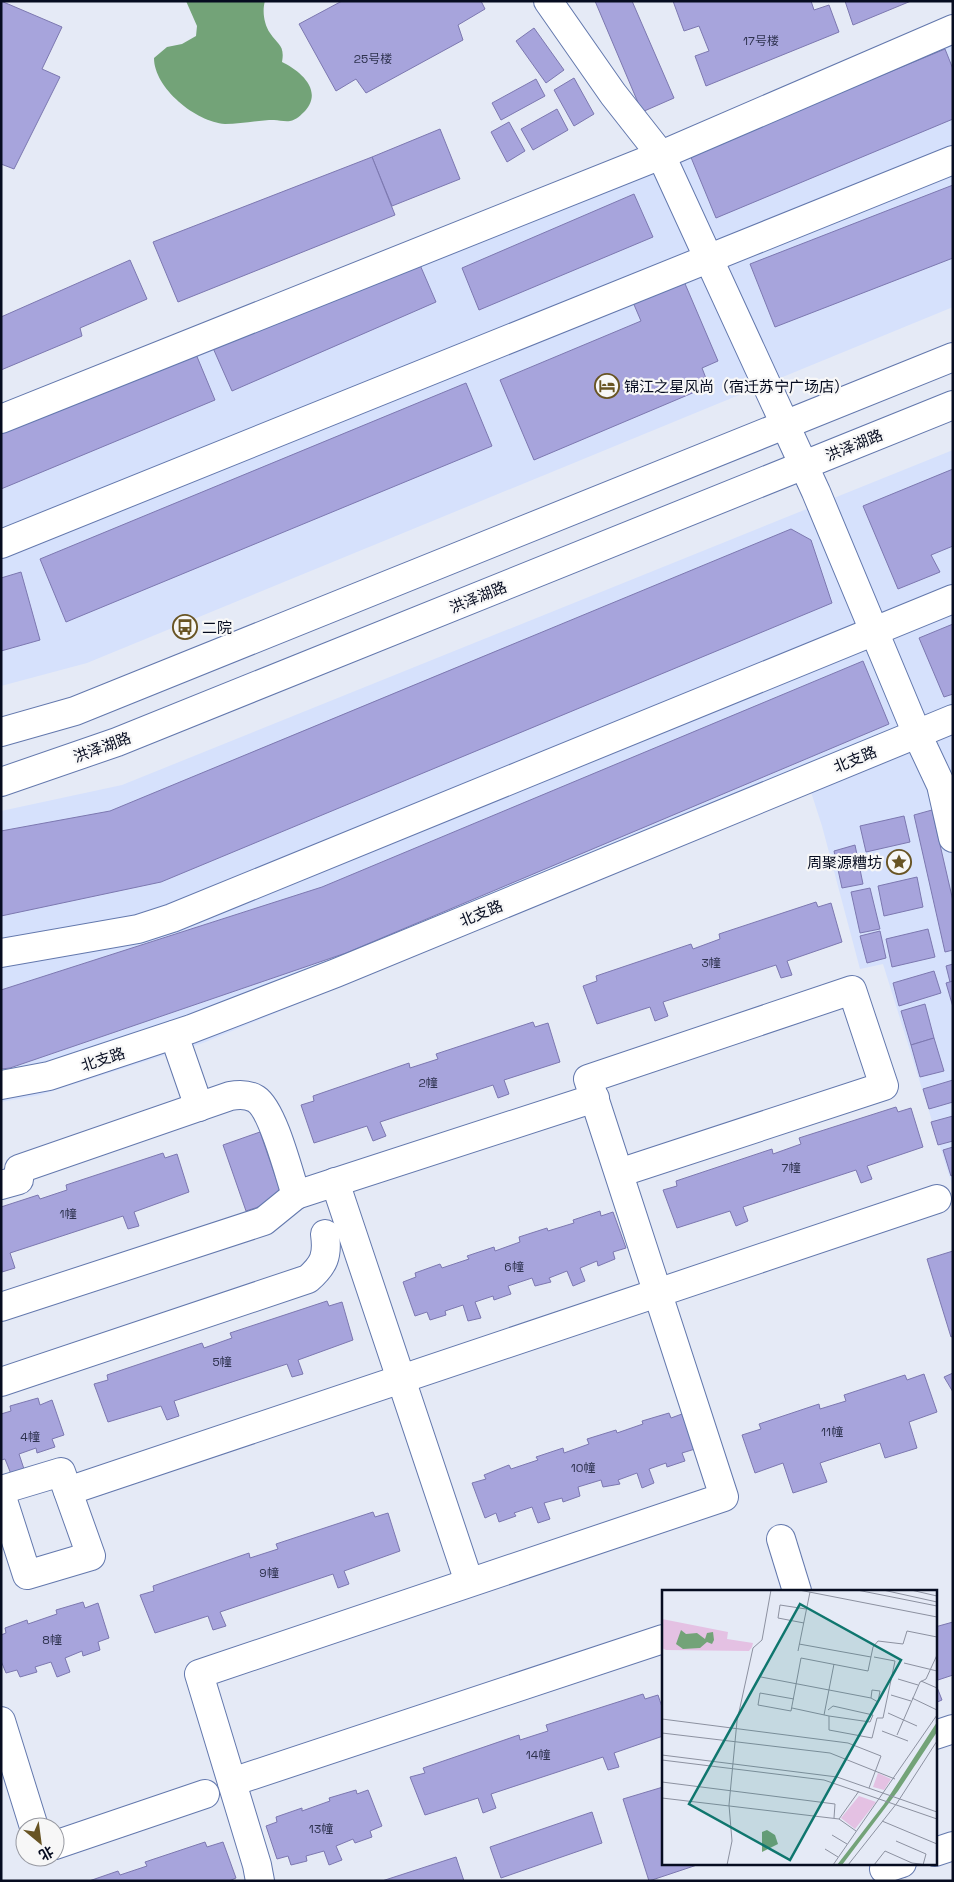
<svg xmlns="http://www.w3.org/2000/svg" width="954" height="1882" viewBox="0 0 954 1882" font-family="'Space Grotesk','Noto Sans SC',sans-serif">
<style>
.built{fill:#d6e1fc}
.water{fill:#73a378}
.building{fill:#a7a4dc;stroke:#7c78b0}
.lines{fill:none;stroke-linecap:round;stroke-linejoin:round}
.minor-casing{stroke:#6378ad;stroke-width:30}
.major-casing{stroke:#6378ad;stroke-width:30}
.minor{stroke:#fff;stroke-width:28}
.major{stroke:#fff;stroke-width:28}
.labels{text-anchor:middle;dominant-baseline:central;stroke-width:4.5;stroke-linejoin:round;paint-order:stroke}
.number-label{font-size:12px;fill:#2e324f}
.poi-label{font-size:15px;fill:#060c20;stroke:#f7f7f7;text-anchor:start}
.street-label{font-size:15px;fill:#060c20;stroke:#f7f7f7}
.inset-road{fill:none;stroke:#8c91a0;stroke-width:1}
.view{fill:#0f766e;fill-opacity:0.15;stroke:#0f766e;stroke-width:2.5}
.inset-edge{fill:none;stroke:#060c20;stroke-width:2.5}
</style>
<rect width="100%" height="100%" fill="#e5eaf6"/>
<g class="built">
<polygon points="953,37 953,307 87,663 1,686 1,424"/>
<polygon points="953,450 953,1188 883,964 860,969 822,826 811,792 203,1043 40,1095 1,1102 1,811 122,785"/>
</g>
<path class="water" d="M186,1h79c-3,10 -1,23 5,32 8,12 15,12 12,29 17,8 42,28 23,49 -4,4 -9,9 -15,10 -5,1 -11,-1 -16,-1 -16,0 -33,4 -49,4 -29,-2 -71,-36 -71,-66l13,-11 15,-3 14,-8 1,-10z"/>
<g class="building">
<polygon points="1,1 62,27 42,69 60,77 14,169 1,164"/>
<polygon points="342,1 481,1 485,9 458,25 463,40 366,93 356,79 336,91 299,24"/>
<polygon points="595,1 632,1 674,98 642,112"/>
<polygon points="673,1 811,1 814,10 829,5 839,32 706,86 695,56 709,51 699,26 684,31"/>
<polygon points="845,1 911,1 853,25"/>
<polygon points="534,28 564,70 546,83 516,41"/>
<polygon points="945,49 953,69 953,119 716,218 690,155"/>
<polygon points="574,78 594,114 574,126 554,90"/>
<polygon points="536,79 545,96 501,120 492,103"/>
<polygon points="557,109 568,130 533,150 521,129"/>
<polygon points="509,122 525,151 507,162 491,132"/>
<polygon points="440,129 460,179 392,206 372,157"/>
<polygon points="372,157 395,215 178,302 153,242"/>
<polygon points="953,185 953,258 775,327 750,264"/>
<polygon points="634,194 653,237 479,310 462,268"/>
<polygon points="417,258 436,302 232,391 213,348"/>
<polygon points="130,260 147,299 80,328 82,336 1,370 1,317"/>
<polygon points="680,272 718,361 702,368 709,386 534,460 500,380 641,321 629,293"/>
<polygon points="193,347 215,400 1,489 1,427"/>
<polygon points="466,383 492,446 66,622 40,559"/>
<polygon points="953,469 953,546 931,555 940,572 898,589 863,506"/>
<polygon points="791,529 811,540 832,603 161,882 1,916 1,831 110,811"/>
<polygon points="21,572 40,640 1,651 1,578"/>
<polygon points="953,624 953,694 944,697 919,638"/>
<polygon points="863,661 889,724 346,953 10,1068 1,1069 1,990 322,887"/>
<polygon points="932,810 953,901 953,950 945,952 914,815"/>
<polygon points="904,816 910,842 866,852 860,826"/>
<polygon points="855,845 863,884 842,888 834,851"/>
<polygon points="917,877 923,907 884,916 878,886"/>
<polygon points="870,888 880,929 860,933 851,892"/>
<polygon points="816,902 818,907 831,903 842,942 787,961 792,975 781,978 776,965 663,1002 668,1016 655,1021 650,1007 597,1024 583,986 597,981 596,976 691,944 693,949 720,939 719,934"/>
<polygon points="928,929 935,957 892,967 886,939"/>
<polygon points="880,931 886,958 867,963 860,936"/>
<polygon points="953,964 953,981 950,982 946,966"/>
<polygon points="934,971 941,993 899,1006 893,983"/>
<polygon points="953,981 953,1007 946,983"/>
<polygon points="925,1004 934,1038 911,1045 901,1011"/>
<polygon points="533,1022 535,1027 548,1023 560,1062 504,1080 509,1094 498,1098 493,1085 380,1122 386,1136 373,1141 367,1126 314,1143 301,1105 314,1101 313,1096 409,1063 410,1068 438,1059 436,1054"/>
<polygon points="934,1038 944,1071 920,1077 911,1045"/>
<polygon points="953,1080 953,1102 929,1109 923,1089"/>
<polygon points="896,1107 898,1112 911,1108 923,1147 867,1166 872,1179 861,1183 856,1170 743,1207 748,1221 736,1226 730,1211 677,1228 663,1190 677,1186 676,1181 772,1149 773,1154 801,1144 799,1138"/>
<polygon points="953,1116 953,1141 938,1145 931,1122"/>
<polygon points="260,1132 283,1199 246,1211 223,1145"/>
<polygon points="953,1147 953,1175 951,1176 943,1150"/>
<polygon points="163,1153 165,1158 177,1154 189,1192 134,1212 139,1226 128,1229 123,1216 10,1253 15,1268 2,1272 1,1207 38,1195 40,1199 67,1190 66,1185"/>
<polygon points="600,1211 601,1216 613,1212 626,1248 613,1252 615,1259 598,1266 597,1261 580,1268 585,1281 573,1286 567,1271 549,1278 551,1282 535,1286 532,1278 508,1286 511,1294 494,1300 493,1296 475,1302 481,1318 468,1321 463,1305 445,1311 446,1315 430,1320 427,1312 415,1316 403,1282 416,1277 415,1273 440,1264 442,1268 469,1259 467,1256 494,1247 495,1251 520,1242 519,1237 547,1228 548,1231 574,1223 573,1220"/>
<polygon points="953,1251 953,1336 951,1337 927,1259"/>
<polygon points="327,1301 329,1306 342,1302 353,1340 298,1360 303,1374 292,1377 287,1364 174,1401 179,1416 167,1420 161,1406 108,1422 94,1384 108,1380 107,1375 202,1343 204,1348 232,1338 230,1333"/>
<polygon points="953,1373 953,1392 944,1377"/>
<polygon points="924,1374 937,1412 909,1422 917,1448 885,1458 880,1443 820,1463 827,1482 793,1493 783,1463 755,1473 742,1435 761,1429 759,1424 819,1404 820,1409 846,1401 844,1395 905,1375 907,1380"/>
<polygon points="38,1398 40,1405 52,1400 64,1435 52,1439 55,1447 37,1453 36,1448 19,1454 24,1469 11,1474 5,1459 1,1460 1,1414 11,1411 10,1406"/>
<polygon points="669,1413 671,1418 682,1414 695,1449 682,1453 685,1461 667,1467 666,1463 649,1469 654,1483 642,1488 637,1473 618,1480 620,1484 603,1487 601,1480 578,1487 580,1496 563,1502 562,1498 544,1503 550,1519 538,1523 532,1507 514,1513 516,1516 499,1522 496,1513 485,1518 472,1483 486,1479 484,1475 509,1465 511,1469 538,1460 536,1457 563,1448 564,1453 589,1444 587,1439 616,1430 617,1433 643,1424 642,1421"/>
<polygon points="373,1512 375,1517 388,1513 400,1551 344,1571 349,1584 338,1588 333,1574 220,1612 226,1626 213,1630 208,1616 155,1633 140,1595 154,1591 153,1586 249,1553 250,1558 278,1549 276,1544"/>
<polygon points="83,1602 85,1608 98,1603 109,1638 98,1642 100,1650 83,1656 82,1651 65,1658 70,1672 57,1677 51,1662 35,1667 37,1672 20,1677 17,1670 6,1673 1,1661 1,1635 6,1633 5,1628 27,1620 28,1624 57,1614 56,1610"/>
<polygon points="953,1622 953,1675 935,1681 935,1627"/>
<polygon points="935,1682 942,1700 935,1703"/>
<polygon points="643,1694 645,1699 658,1695 663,1710 663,1736 614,1753 619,1767 608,1770 603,1757 491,1794 496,1808 483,1813 478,1798 425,1815 410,1777 425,1773 423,1768 519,1735 520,1740 548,1731 546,1725"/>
<polygon points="663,1787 663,1863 703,1863 649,1881 623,1799"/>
<polygon points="356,1790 357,1794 368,1790 382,1826 370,1831 372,1837 355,1843 353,1839 336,1846 342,1860 329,1865 324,1851 306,1856 307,1861 291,1865 288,1856 277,1859 266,1826 277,1822 276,1817 302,1808 302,1811 330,1801 329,1798"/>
<polygon points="592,1812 602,1843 501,1878 490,1847"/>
<polygon points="205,1842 207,1847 223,1842 236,1878 229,1881 89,1881 118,1871 120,1875 147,1866 145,1862"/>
<polygon points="456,1857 464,1881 382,1881"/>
</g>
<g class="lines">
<defs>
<g id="minor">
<polyline points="548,1 613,94 661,155 816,492 917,734 941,785 953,838"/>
<polyline points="1,419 661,155 953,29"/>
<polyline points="1,544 953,160"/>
<polyline points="1,953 138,929 172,918 953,599"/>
<polyline points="174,1035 199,1107"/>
<polyline points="1,1085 49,1076 191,1029 336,973 953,719"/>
<polyline points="335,1182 469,1582"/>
<path d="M1,1185l18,-5v-11l211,-73c10,-2 18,-2 26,3 17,11 33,75 40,96l299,-97"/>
<polyline points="1,1307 264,1221 296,1195"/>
<path d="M1,1382l307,-103c16,-14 20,-23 17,-45"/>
<polyline points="1,1490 61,1472 91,1556 27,1575 1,1494"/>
<polyline points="68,1491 937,1199"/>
<polyline points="781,1539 797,1591"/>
<polyline points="1,1721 34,1827"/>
<polyline points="935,1735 953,1729"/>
<polyline points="232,1782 663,1639"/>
<polyline points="55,1845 205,1794"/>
<polyline points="935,1852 953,1846"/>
<polyline points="884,1869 902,1863"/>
<polyline points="260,1881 257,1865 199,1674 724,1497 588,1079 852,990 884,1086 619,1173"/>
</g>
<g id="major">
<polyline points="1,732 75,711 953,357"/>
<polyline points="1,782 117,742 953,405"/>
</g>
</defs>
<use href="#minor" class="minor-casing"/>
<use href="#major" class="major-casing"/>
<use href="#minor" class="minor"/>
<use href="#major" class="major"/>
</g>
<defs>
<symbol id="hotel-ring" viewBox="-11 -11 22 22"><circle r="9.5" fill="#f7f7f7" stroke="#685423" stroke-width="1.5"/><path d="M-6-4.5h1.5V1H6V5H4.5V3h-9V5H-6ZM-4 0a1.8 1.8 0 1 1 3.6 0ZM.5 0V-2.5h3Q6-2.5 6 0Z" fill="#685423"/></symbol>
<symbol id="bus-ring" viewBox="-11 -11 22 22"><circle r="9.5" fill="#f7f7f7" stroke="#685423" stroke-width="1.5"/><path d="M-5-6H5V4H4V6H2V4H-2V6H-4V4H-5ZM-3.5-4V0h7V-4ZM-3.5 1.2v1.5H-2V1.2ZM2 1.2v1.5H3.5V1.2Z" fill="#685423"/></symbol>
<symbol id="sight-ring" viewBox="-11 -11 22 22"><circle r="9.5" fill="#f7f7f7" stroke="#685423" stroke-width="1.5"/><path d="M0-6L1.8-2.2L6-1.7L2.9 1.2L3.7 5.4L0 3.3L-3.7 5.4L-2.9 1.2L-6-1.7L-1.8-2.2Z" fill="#685423"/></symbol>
</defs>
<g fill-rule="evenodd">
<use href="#hotel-ring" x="593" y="372" width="28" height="28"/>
<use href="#bus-ring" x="171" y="613" width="28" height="28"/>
<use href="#sight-ring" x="885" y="848" width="28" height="28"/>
</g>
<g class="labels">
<g class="number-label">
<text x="761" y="41">17号楼</text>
<text x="373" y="59">25号楼</text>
<text x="711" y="963">3幢</text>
<text x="428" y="1083">2幢</text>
<text x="791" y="1168">7幢</text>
<text x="68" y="1214">1幢</text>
<text x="514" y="1267">6幢</text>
<text x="222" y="1362">5幢</text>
<text x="832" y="1432">11幢</text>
<text x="30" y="1437">4幢</text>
<text x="583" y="1468">10幢</text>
<text x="269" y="1573">9幢</text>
<text x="52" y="1640">8幢</text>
<text x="538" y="1755">14幢</text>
<text x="321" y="1829">13幢</text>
</g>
<g class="poi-label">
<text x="624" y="386">锦江之星风尚（宿迁苏宁广场店）</text>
<text x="202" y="627">二院</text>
<text x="882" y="862" text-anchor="end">周聚源糟坊</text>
</g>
<g class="street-label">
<text transform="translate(854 445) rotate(-22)">洪泽湖路</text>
<text transform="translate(478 597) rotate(-22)">洪泽湖路</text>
<text transform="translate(102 747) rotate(-20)">洪泽湖路</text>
<text transform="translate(855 759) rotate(-22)">北支路</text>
<text transform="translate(481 913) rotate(-22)">北支路</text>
<text transform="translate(103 1059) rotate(-18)">北支路</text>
</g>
</g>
<g transform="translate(662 1590)">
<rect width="275" height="275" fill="#e5eaf6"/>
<path d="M0,29l66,13 -1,7 26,4 -1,4 -3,4 -83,-1 -4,-2zM216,183l13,6 -7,11 -11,-3zM197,206l17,6 -21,27 -14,-11z" fill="#e4c1e3"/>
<path d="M19,40l5,4 11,-1 8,6 2,-6 6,-1 1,8 -2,4 -5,-2 -7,6 -17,1 -7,-5zM275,132v10l-39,59 -56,74h-5l47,-61zM105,240l8,5 3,9 -16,8v-20z" fill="#73a378"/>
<path class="inset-road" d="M137,0l138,27M195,0l80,16M221,0l54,12M249,0l26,6M142,33l-26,-5 2,-13 26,4M137,54l72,13M136,61l12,-59M212,67l21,4 -12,57h-6M242,73l33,8M99,87l110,21 1,-8 8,1 -2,11 -7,-4M236,89l20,6M259,91l16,7M229,105l20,6M250,108l25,12M132,109l-34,-6 -2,12 33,6 10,-53 67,13 5,-24 5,-6 25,3 4,-13 30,6M130,118l37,8v14l43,8 5,-20M166,120l5,-4 40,9 -3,7 -41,-6M226,123l29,13M162,125l10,-51M0,129l186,24 33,13 -12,32M220,141l26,10M0,143l168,20 65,26M235,145l23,-53 6,-3 11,-24M0,165l175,22 100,35M0,170l162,20 113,39M0,192l173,22 -1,14M0,208l177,21 17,12M177,229l20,-28M220,231l55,23M170,245l15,9M234,251l30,13 -3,11M163,259l13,8M65,275l5,-24 -3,-36 8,-84 16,-73 9,-8 9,-50M171,275l104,-150M186,275l49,-62 40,-62M212,275l11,-14 27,12 16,2"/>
<path class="view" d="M138,14l101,56 -111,200 -101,-56z"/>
<rect width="275" height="275" class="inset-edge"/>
</g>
<rect width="954" height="1882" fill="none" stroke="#060c20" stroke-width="5"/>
<g transform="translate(40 1842) rotate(151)"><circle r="24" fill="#f7f7f7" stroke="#9799a1"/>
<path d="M0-4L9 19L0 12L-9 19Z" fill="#685423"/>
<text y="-8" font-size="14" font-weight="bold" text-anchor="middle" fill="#060c20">北</text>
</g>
</svg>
